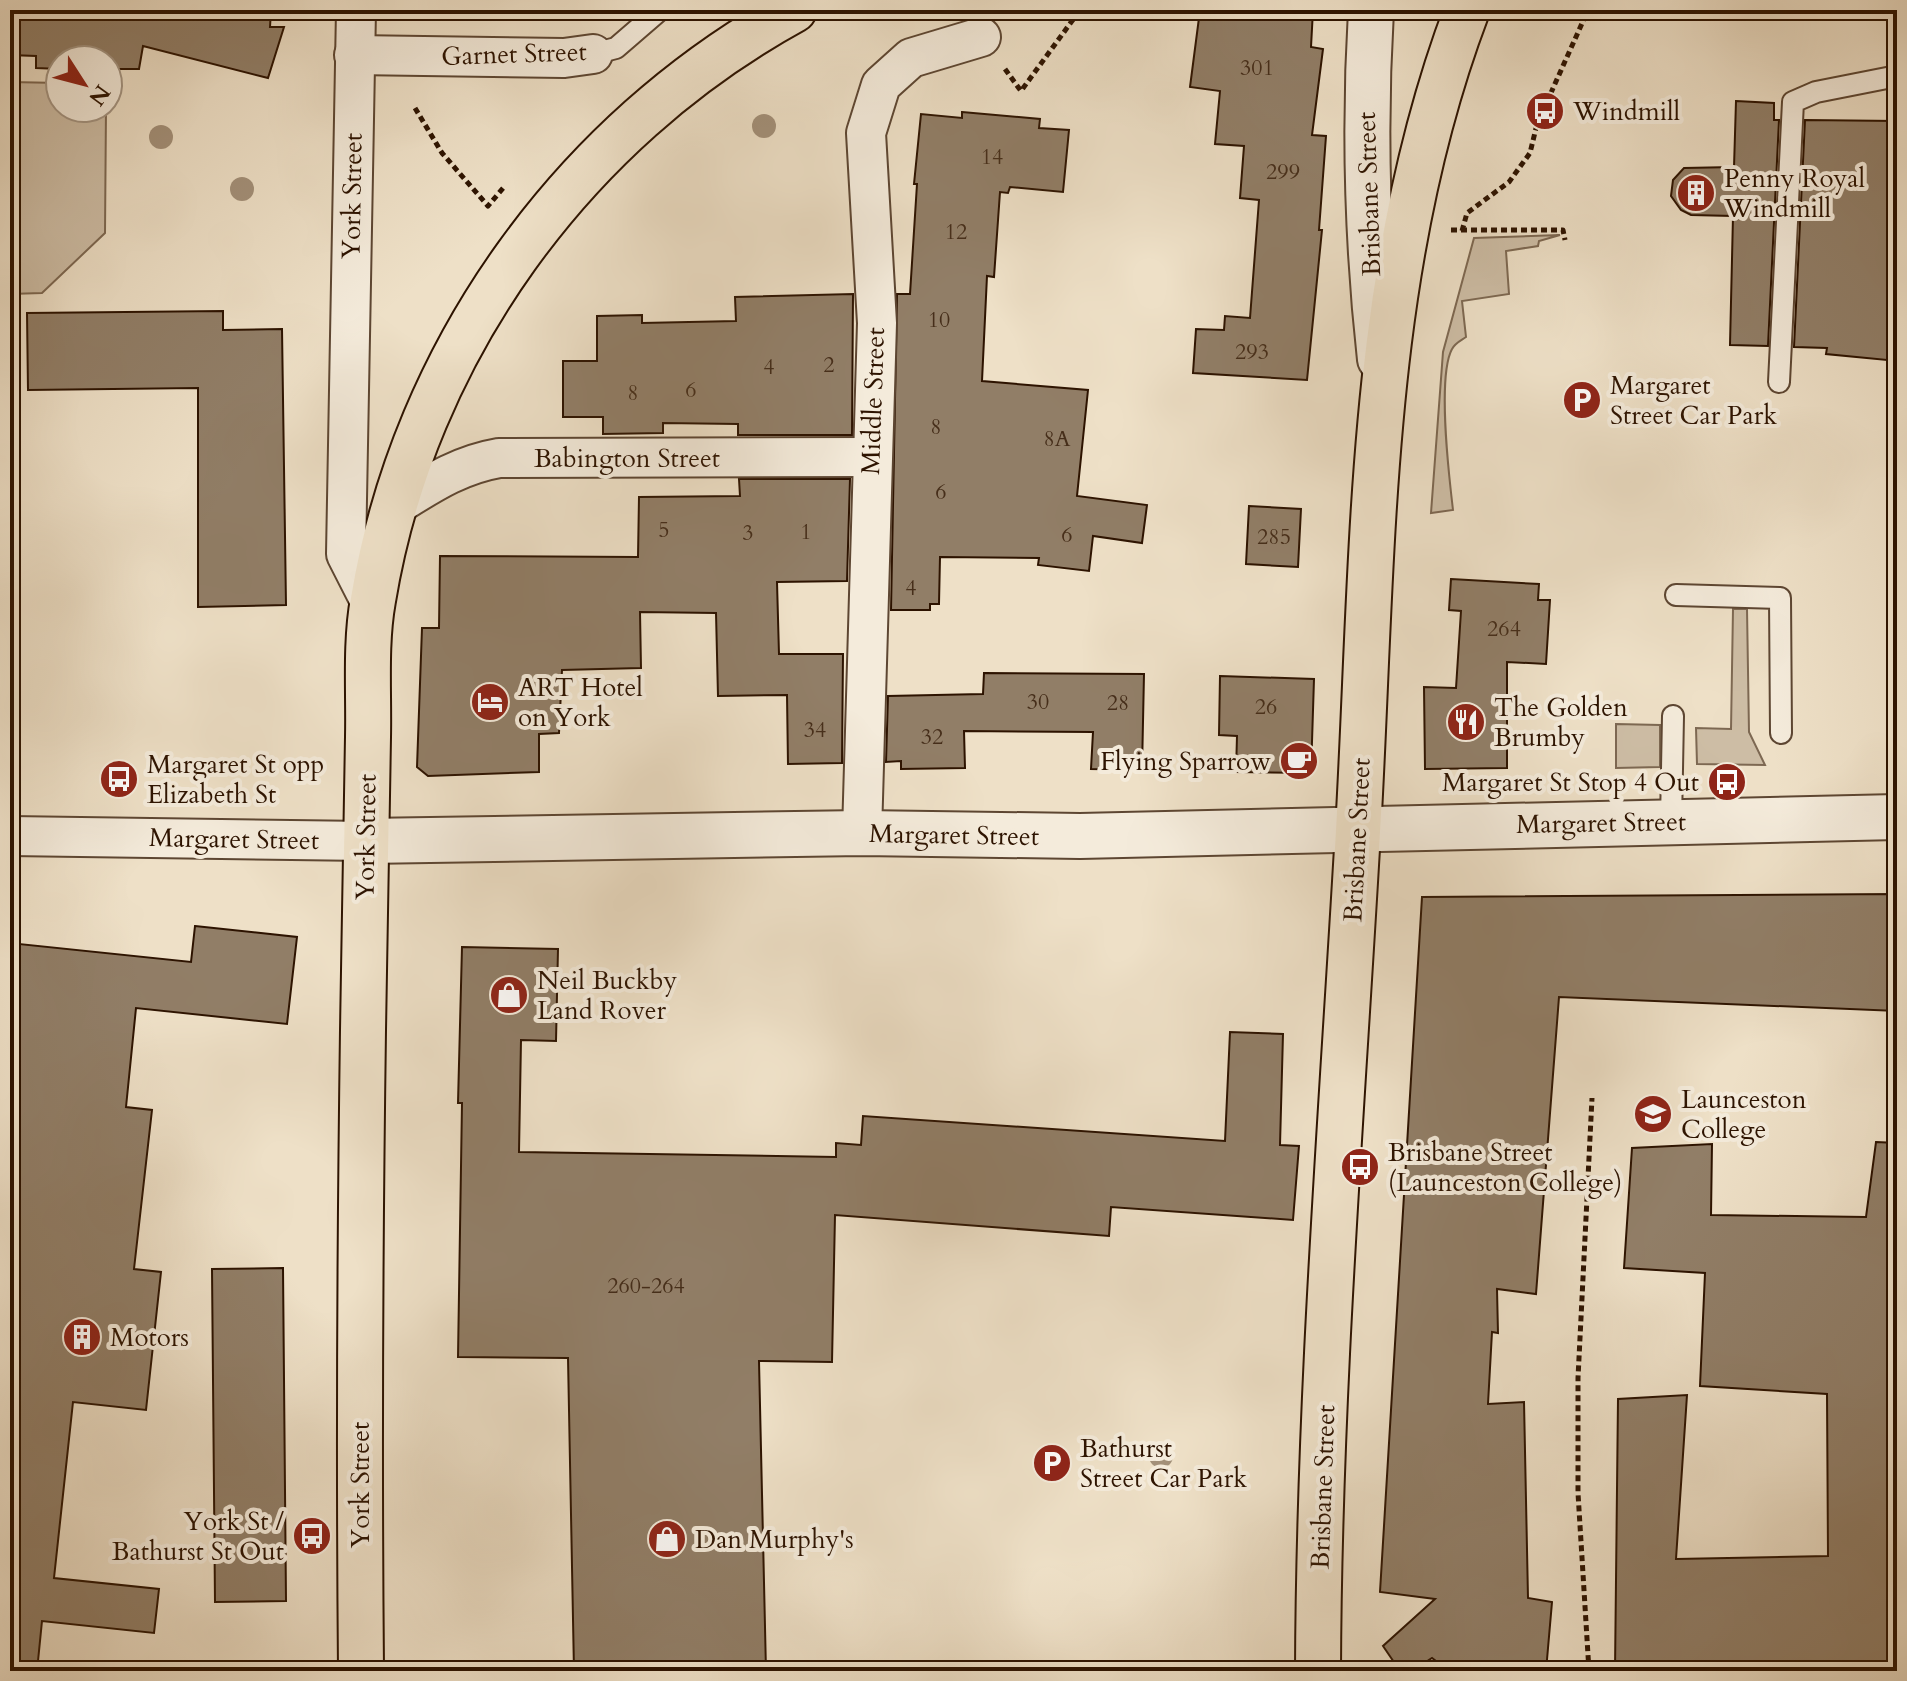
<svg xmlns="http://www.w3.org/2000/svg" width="1907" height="1681" viewBox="0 0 1907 1681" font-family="Cardo,serif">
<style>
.green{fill:#cdbda5;stroke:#7d6852;stroke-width:2}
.building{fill:#917e67;stroke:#2d1300;stroke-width:2}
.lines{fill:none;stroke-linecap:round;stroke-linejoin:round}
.service-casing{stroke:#5d4632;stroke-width:24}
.minor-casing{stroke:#5d4632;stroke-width:42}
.tertiary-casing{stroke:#5d4632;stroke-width:48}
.trunk-casing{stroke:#2d1300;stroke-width:48}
.path{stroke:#2d1300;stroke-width:5;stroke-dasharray:6 4;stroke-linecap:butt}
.service{stroke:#f4ebdb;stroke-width:20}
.minor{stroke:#f4ebdb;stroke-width:38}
.tertiary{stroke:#f4ebdb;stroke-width:44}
.trunk{stroke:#eee0c7;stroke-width:44}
.tree{fill:#a39079}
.labels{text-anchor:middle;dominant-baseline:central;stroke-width:8;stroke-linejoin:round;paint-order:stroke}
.number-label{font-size:22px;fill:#462e1a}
.street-label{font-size:26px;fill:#2d1300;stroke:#f4ebdb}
.poi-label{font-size:26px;fill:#2d1300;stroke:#f4ebdb;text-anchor:start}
</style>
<rect width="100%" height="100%" fill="#eee0c7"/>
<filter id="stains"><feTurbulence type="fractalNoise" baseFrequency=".0025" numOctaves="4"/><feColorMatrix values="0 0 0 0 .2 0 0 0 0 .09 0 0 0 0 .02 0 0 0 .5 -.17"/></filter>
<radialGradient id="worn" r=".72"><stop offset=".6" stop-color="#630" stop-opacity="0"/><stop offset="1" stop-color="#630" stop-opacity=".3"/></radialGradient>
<g class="green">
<polygon points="10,82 60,83 60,108 106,108 105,233 42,293 10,294"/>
<path d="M1560,235l-21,6 -1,5 -32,5 3,43 -47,7 4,36c-6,4 -11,6 -14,12 -15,28 -3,127 1,161l-22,3 12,-161 31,-114z"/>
<polygon points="1733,609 1747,609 1749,732 1765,765 1697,764 1696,728 1731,729"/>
<polygon points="1616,724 1660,725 1660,767 1616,768"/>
</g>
<g class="building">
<polygon points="10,10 271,10 270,27 284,27 268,78 143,46 139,69 108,69 108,60 60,60 60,69 36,68 36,56 10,55"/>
<polygon points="1200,10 1313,10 1311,47 1323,49 1312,135 1326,136 1319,230 1322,230 1307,380 1193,373 1196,329 1224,330 1225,316 1250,318 1259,200 1240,198 1244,146 1215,144 1220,91 1190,87"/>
<polygon points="1736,101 1774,103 1774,120 1779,120 1768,346 1730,345 1733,216 1691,215 1681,210 1671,196 1673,180 1684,168 1734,167"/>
<polygon points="962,112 1040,119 1039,128 1069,130 1063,192 1010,187 1008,193 1000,192 994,277 987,276 982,381 1088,390 1077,496 1147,505 1142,543 1093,536 1089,571 1038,565 1039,558 940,557 939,604 930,604 930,610 891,610 897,294 910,294 917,184 914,184 921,114 962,118"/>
<polygon points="1805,120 1897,121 1897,361 1826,354 1827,348 1794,347"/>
<polygon points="853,294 852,435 738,435 738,424 663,423 663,433 603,434 603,417 563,417 563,361 597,361 597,316 642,315 642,323 736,321 735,297"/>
<polygon points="223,311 223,330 282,329 286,605 198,607 198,388 28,390 27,313"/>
<polygon points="739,479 850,479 847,581 777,582 779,654 843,654 842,763 788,764 787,695 718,696 716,613 640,612 641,668 562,670 559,733 539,734 539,772 428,776 417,767 422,628 439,628 440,556 638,557 639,497 740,496"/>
<polygon points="1249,506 1301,509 1298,567 1246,564"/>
<polygon points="1451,579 1539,584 1538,600 1550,600 1546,664 1507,662 1507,768 1425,769 1424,687 1456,688 1461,611 1449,610"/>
<polygon points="984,673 1144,674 1142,770 1091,769 1093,732 964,731 965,768 901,769 901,761 886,762 888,696 983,694"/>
<polygon points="1220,676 1314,679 1311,773 1236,772 1237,736 1219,735"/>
<polygon points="1897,894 1897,1011 1559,997 1536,1294 1497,1289 1498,1333 1492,1332 1488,1404 1524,1402 1528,1598 1552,1602 1546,1671 1449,1671 1432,1658 1412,1671 1400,1671 1383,1646 1435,1599 1380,1592 1422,897"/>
<polygon points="195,926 297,937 287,1024 136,1008 126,1107 152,1110 134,1269 161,1272 146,1410 73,1402 54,1578 159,1589 154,1633 42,1621 37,1671 10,1671 10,1515 19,1431 10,1430 10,943 191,962"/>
<polygon points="462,947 558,949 556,1041 521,1040 519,1152 836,1157 836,1143 861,1145 863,1116 1225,1141 1230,1032 1283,1034 1280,1145 1299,1146 1293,1220 1111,1207 1109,1236 835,1215 832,1362 759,1361 766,1671 574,1671 568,1358 458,1357 462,1103 458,1103"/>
<polygon points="1876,1142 1897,1143 1897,1671 1615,1671 1618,1399 1687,1395 1676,1559 1828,1556 1827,1394 1700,1386 1705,1273 1624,1268 1632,1148 1712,1144 1711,1215 1866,1217"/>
<polygon points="283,1268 286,1601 215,1602 212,1269"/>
</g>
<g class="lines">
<defs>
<g id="service">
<polyline points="593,54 616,48 660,10"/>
<polyline points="1779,382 1793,102 1816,92 1897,76"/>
<polyline points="1676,595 1780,598 1781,733"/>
<polyline points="1671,822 1673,716"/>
</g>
<g id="minor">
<polyline points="356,10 346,554 372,605"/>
<polyline points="354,55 564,58 593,54"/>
<path d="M395,506c34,-21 63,-41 104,-48l372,-1"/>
<polyline points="862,833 877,323 866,133 881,85 911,58 981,37"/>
<polyline points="10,836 366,841"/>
</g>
<g id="tertiary">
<path d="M1371,10c-7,117 -4,232 9,349"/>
<polyline points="366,841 862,833 1080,836 1897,817"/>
</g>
<g id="trunk">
<path d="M361,1671c-2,-214 -1,-427 2,-641 1,-97 3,-195 5,-293 1,-44 -3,-93 5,-137 41,-249 200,-469 421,-590"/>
<path d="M1318,1671c1,-280 24,-560 40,-840 16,-276 9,-558 109,-821"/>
</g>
</defs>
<use href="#service" class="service-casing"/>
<use href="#minor" class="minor-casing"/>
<use href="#tertiary" class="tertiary-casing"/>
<use href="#trunk" class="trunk-casing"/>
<g class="path">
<polyline points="1005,69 1021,91 1080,10"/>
<polyline points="415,108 442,153 488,206 504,187"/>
<polyline points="1451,230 1563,230 1565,240"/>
<polyline points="1462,231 1467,213 1509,182 1530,153 1537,124 1588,10"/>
<polyline points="1589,1671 1578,1493 1578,1378 1592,1098"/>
</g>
<use href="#service" class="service"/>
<use href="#minor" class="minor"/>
<use href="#tertiary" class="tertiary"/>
<use href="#trunk" class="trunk"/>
</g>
<g class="tree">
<circle cx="764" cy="126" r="12"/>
<circle cx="161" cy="137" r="12"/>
<circle cx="242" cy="189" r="12"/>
<circle cx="1161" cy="1456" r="12"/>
</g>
<defs>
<symbol id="bus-disc" viewBox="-11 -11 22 22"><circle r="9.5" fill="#8f2418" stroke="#f4ebdb"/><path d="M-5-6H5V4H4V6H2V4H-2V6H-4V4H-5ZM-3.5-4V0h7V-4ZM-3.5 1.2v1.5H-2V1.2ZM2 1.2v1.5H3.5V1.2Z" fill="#fff"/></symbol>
<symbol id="building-disc" viewBox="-11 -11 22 22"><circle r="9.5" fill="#8f2418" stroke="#f4ebdb"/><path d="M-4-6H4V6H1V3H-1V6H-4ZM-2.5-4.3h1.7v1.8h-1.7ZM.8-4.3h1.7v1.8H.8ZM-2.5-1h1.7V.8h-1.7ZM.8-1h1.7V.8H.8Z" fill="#fff"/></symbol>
<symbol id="parking-disc" viewBox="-11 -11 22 22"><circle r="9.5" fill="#8f2418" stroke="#f4ebdb"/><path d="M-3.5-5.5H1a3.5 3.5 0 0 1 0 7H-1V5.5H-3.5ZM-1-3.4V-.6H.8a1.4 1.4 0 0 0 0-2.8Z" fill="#fff"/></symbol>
<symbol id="hotel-disc" viewBox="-11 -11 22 22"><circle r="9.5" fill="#8f2418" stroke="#f4ebdb"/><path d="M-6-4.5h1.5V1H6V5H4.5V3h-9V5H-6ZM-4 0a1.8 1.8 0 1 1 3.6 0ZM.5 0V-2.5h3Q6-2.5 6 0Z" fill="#fff"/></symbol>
<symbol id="restaurant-disc" viewBox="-11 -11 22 22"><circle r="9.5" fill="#8f2418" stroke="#f4ebdb"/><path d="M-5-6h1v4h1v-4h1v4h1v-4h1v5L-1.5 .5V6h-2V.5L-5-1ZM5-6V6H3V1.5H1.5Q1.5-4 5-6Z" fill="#fff"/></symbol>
<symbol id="cafe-disc" viewBox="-11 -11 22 22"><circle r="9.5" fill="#8f2418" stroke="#f4ebdb"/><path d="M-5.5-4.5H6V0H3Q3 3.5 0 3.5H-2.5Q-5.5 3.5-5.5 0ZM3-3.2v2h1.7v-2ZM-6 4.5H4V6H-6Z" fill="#fff"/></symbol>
<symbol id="shop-disc" viewBox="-11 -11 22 22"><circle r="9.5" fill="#8f2418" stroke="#f4ebdb"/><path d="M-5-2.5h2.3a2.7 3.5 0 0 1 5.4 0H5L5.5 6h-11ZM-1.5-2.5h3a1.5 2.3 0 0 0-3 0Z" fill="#fff"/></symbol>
<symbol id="school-disc" viewBox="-11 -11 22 22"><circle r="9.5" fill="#8f2418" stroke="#f4ebdb"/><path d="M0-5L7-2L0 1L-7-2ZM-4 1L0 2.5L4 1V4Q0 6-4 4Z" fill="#fff"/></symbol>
</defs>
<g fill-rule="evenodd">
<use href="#bus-disc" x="1523" y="89" width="44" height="44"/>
<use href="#building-disc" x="1674" y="171" width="44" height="44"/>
<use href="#parking-disc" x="1560" y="378" width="44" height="44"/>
<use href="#hotel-disc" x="468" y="680" width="44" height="44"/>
<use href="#restaurant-disc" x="1444" y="700" width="44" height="44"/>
<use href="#cafe-disc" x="1277" y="739" width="44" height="44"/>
<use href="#bus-disc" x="97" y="757" width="44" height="44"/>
<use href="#bus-disc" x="1705" y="760" width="44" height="44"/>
<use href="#shop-disc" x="487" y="973" width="44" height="44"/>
<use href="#school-disc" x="1631" y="1092" width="44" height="44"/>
<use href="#bus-disc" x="1338" y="1145" width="44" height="44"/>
<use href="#building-disc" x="60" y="1315" width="44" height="44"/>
<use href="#parking-disc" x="1030" y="1441" width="44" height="44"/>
<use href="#bus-disc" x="290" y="1514" width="44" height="44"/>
<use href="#shop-disc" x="645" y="1517" width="44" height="44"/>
</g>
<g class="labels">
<g class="number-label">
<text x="1257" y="68">301</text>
<text x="992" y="157">14</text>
<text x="1283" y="172">299</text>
<text x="956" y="232">12</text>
<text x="939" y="320">10</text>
<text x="1252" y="352">293</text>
<text x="829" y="365">2</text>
<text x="769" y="367">4</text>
<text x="691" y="390">6</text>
<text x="633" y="393">8</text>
<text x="936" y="427">8</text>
<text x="1057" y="439">8A</text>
<text x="941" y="492">6</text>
<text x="664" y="530">5</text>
<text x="806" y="532">1</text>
<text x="748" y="533">3</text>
<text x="1067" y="535">6</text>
<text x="1274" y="537">285</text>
<text x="911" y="588">4</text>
<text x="1504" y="629">264</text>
<text x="1038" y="702">30</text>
<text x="1118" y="703">28</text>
<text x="1266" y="707">26</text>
<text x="815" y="730">34</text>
<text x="932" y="737">32</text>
<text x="646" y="1286">260-264</text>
</g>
<g class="street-label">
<text transform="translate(514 54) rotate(-2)">Garnet Street</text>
<text transform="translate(1369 194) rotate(-92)">Brisbane Street</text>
<text transform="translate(352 196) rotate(-89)">York Street</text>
<text transform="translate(873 401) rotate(-88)">Middle Street</text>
<text x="627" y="458">Babington Street</text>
<text transform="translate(1601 823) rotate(-1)">Margaret Street</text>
<text transform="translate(954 835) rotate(1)">Margaret Street</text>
<text transform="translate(366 837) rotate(-89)">York Street</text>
<text transform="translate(234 839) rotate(1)">Margaret Street</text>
<text transform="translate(1357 840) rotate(-87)">Brisbane Street</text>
<text transform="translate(360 1485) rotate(-90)">York Street</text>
<text transform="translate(1323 1487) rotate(-88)">Brisbane Street</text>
</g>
<g class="poi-label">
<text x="1573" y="111">Windmill</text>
<text x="1724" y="178">Penny Royal<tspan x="1724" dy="30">Windmill</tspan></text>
<text x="1610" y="385">Margaret<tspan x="1610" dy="30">Street Car Park</tspan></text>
<text x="518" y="687">ART Hotel<tspan x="518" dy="30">on York</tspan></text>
<text x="1494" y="707">The Golden<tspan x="1494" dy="30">Brumby</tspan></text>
<text x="1271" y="761" text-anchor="end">Flying Sparrow</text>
<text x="147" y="764">Margaret St opp<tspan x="147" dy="30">Elizabeth St</tspan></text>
<text x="1699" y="782" text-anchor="end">Margaret St Stop 4 Out</text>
<text x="537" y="980">Neil Buckby<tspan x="537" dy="30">Land Rover</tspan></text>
<text x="1681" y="1099">Launceston<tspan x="1681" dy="30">College</tspan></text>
<text x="1388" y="1152">Brisbane Street<tspan x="1388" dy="30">(Launceston College)</tspan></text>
<text x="110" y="1337">Motors</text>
<text x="1080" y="1448">Bathurst<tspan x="1080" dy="30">Street Car Park</tspan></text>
<text x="284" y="1521" text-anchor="end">York St /<tspan x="284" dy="30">Bathurst St Out</tspan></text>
<text x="695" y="1539">Dan Murphy's</text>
</g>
</g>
<rect width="1907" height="1681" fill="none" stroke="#eee0c7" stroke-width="40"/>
<rect x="12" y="12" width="1883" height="1657" fill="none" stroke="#2d1300" stroke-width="4"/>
<rect x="20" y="20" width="1867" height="1641" fill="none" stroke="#2d1300" stroke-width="2"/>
<g transform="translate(84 84) rotate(126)"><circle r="38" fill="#f4ebdb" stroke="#a49583" stroke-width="2"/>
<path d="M0-6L14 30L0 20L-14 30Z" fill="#8f2418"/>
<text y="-12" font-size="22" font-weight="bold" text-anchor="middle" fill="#2d1300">N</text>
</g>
<rect width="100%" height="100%" filter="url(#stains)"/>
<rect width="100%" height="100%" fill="url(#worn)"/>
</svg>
